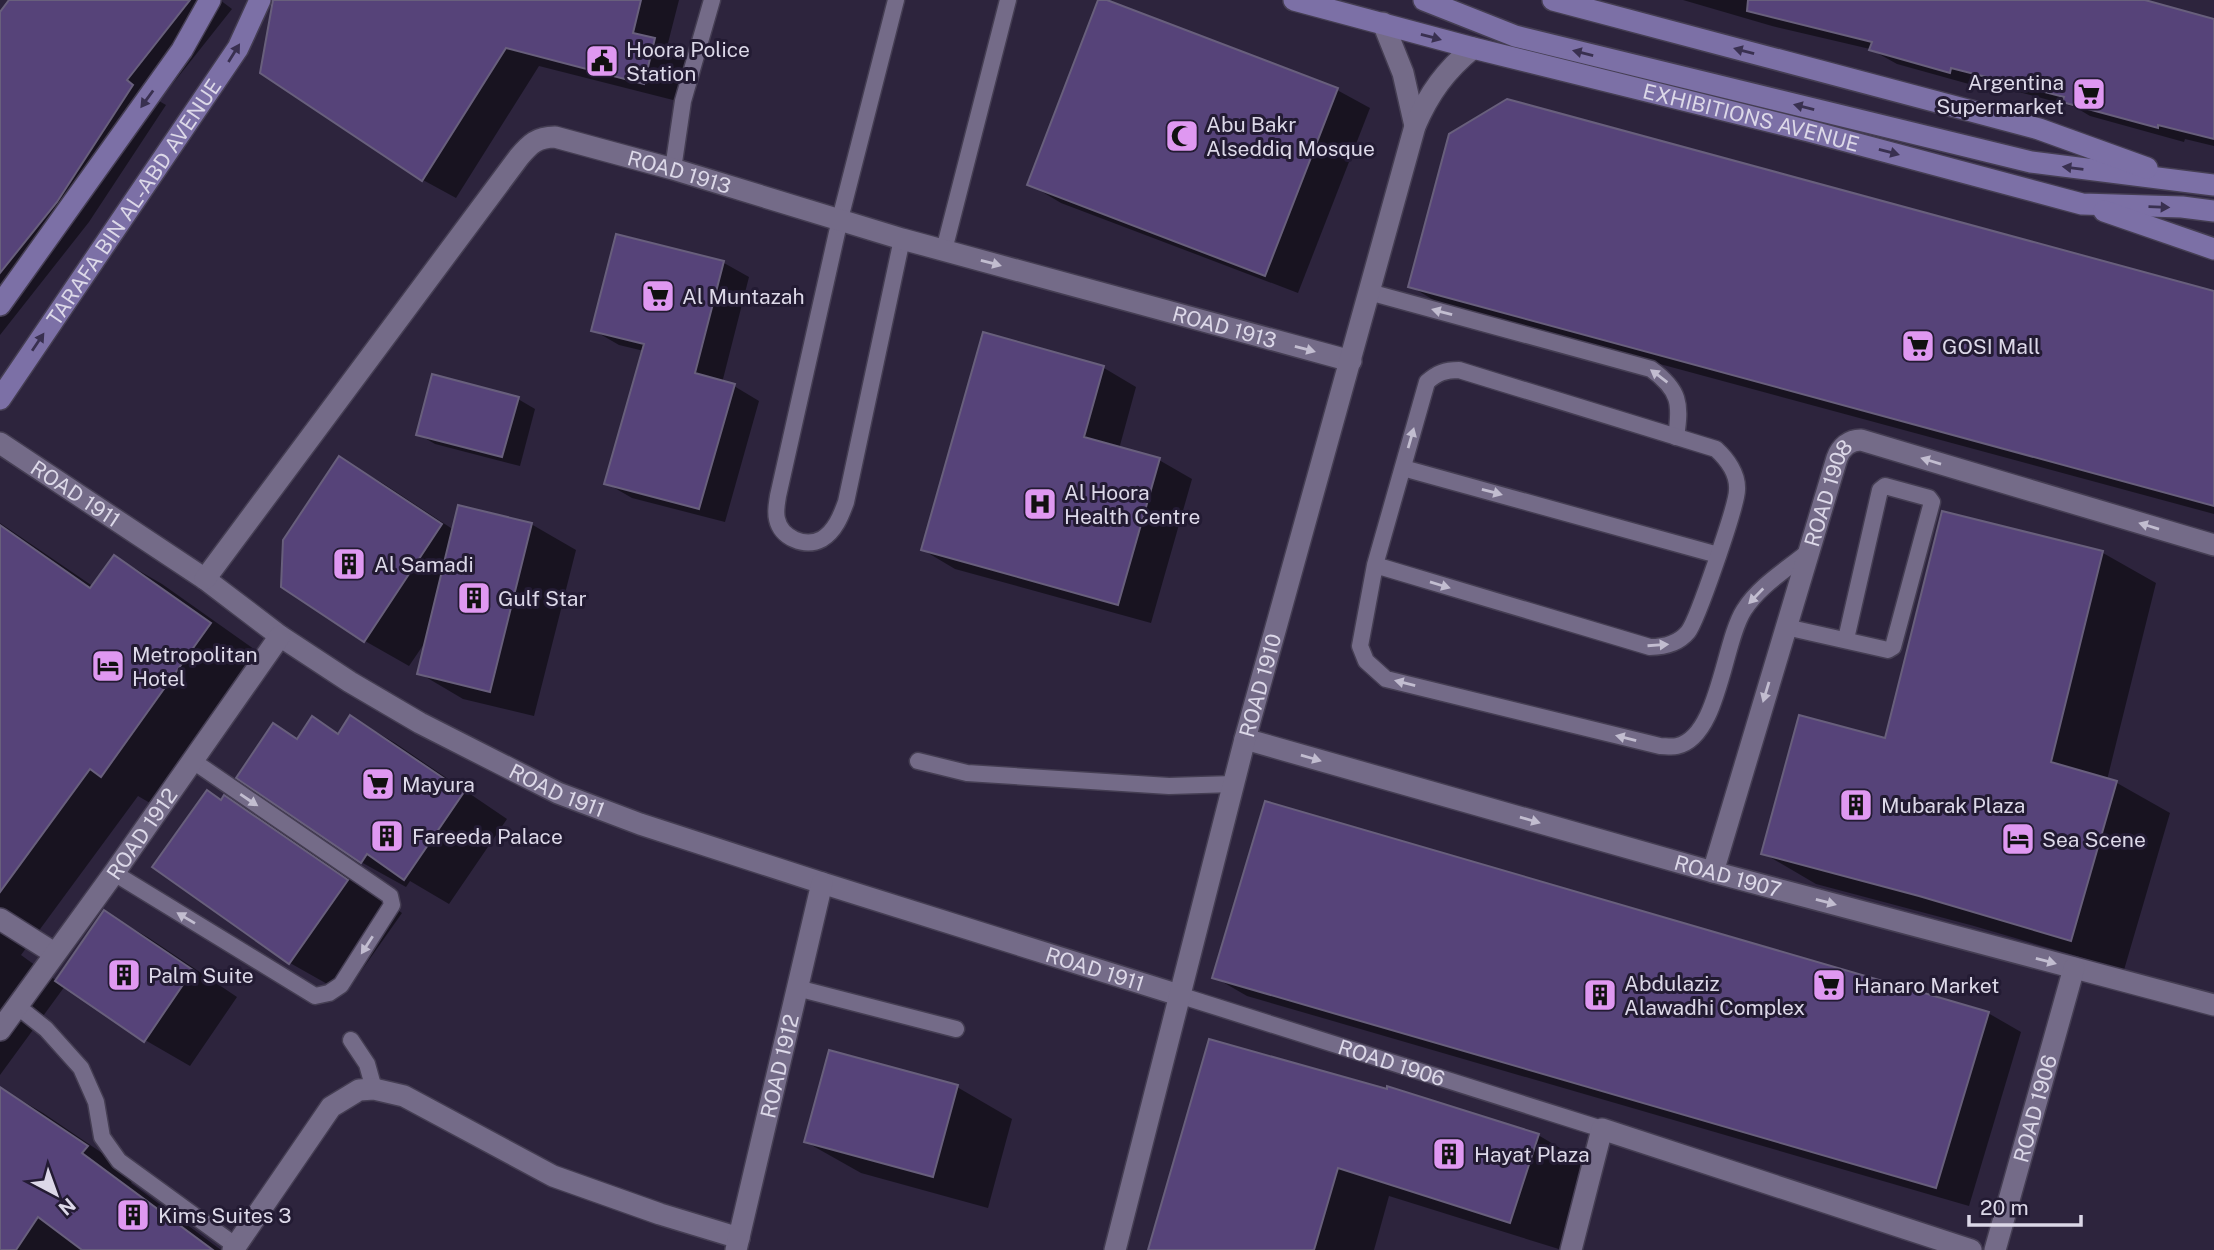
<svg xmlns="http://www.w3.org/2000/svg" width="2214" height="1250" viewBox="0 0 2214 1250" font-family="'Public Sans',sans-serif">
<style>
.shadow{fill:#0007}
.building{fill:#564379;stroke:#685f7c;stroke-width:2}
.lines{fill:none;stroke-linecap:round;stroke-linejoin:round}
.lane-casing{stroke:#453e53;stroke-width:19}
.street-casing{stroke:#453e53;stroke-width:24}
.secondary-casing{stroke:#453e53;stroke-width:24}
.lane{stroke:#746b88;stroke-width:16}
.street{stroke:#746b88;stroke-width:21}
.secondary{stroke:#7c70a6;stroke-width:21}
.oneway{fill:#393050}
.oneway2{fill:#c2bdd0}
.labels{text-anchor:middle;dominant-baseline:central;stroke-width:6;stroke-linejoin:round;paint-order:stroke}
.poi-label{font-size:21px;fill:#dcd8e8;stroke:#231b33;text-anchor:start}
.street-label{font-size:21px;fill:#dcd8e8;stroke:#231b33}
</style>
<rect width="100%" height="100%" fill="#2d243d"/>
<g class="shadow">
<polygon points="12,0 220,0 232,9 159,101 166,105 89,222 0,335 0,15"/>
<polygon points="300,0 679,0 667,47 687,59 677,101 539,66 456,198 423,180 262,72"/>
<polygon points="1100,0 1337,90 1370,108 1298,293 1061,203 1029,184"/>
<polygon points="1683,0 2139,0 2214,28 2214,146 2185,139 2184,142 2090,116 2075,107 1977,81 1976,86 1897,64 1870,49 1772,26"/>
<polygon points="618,236 724,263 749,277 722,383 734,386 759,401 725,522 632,498 606,483 644,351 619,345 593,330"/>
<polygon points="1410,286 2214,293 2214,514 1442,305"/>
<polygon points="984,334 1104,368 1136,387 1119,449 1159,460 1192,479 1151,623 955,569 923,550"/>
<polygon points="518,399 535,409 520,466 435,444 418,434"/>
<polygon points="340,458 384,484 454,530 531,524 576,550 534,716 463,699 419,673 426,641 409,666 365,641"/>
<polygon points="1943,514 2103,553 2156,583 2107,780 2117,783 2170,813 2124,970 1974,926 1816,884 1763,853 1886,740"/>
<polygon points="0,523 94,587 115,557 162,584 258,652 150,803 138,796 21,955 61,984 104,912 149,938 237,997 190,1066 145,1040 65,986 0,1075"/>
<polygon points="351,717 395,743 507,819 449,904 410,881 406,887 361,862 274,725 298,739 312,719 339,734"/>
<polygon points="207,792 223,801 225,797 280,829 402,913 345,994 290,963"/>
<polygon points="1214,977 1988,1013 2021,1032 1969,1206 1247,996"/>
<polygon points="1210,1041 1538,1135 1589,1165 1562,1250 1389,1196 1374,1250 1150,1250"/>
<polygon points="957,1087 1012,1119 988,1208 861,1173 806,1142"/>
<polygon points="0,1088 43,1113 136,1176 131,1183 221,1250 0,1250"/>
</g>
<g class="building">
<polygon points="9,0 190,0 127,80 133,85 57,202 0,273 0,12"/>
<polygon points="273,0 641,0 633,33 655,38 644,84 506,48 422,181 260,73"/>
<polygon points="1098,0 1107,0 1338,88 1265,276 1027,185"/>
<polygon points="1748,0 2145,0 2214,19 2214,139 2158,125 2158,128 2062,102 2064,97 1951,68 1950,73 1869,50 1872,42 1747,11"/>
<polygon points="1507,99 2214,291 2214,506 1408,287 1449,134"/>
<polygon points="616,234 724,261 695,373 735,384 699,509 604,484 644,344 591,331"/>
<polygon points="983,332 1104,366 1084,437 1160,458 1118,605 921,550"/>
<polygon points="432,374 519,397 502,457 416,435"/>
<polygon points="339,456 442,524 364,642 281,587 283,540"/>
<polygon points="458,505 532,523 490,692 417,674"/>
<polygon points="1942,511 2103,551 2051,762 2117,781 2071,941 1919,896 1761,854 1799,715 1885,738"/>
<polygon points="0,525 90,588 114,555 211,623 101,777 90,769 0,892"/>
<polygon points="350,715 464,792 404,880 367,854 361,863 236,778 273,723 297,739 312,716 338,734"/>
<polygon points="207,790 221,800 224,795 348,880 289,964 152,867"/>
<polygon points="1265,801 1989,1012 1936,1188 1212,978"/>
<polygon points="104,910 193,970 144,1042 55,981"/>
<polygon points="1209,1039 1387,1089 1387,1086 1539,1134 1510,1223 1338,1168 1314,1250 1148,1250"/>
<polygon points="829,1050 958,1085 933,1177 804,1142"/>
<polygon points="0,1087 88,1146 82,1153 213,1250 82,1250 38,1217 16,1250 0,1250"/>
</g>
<g class="lines">
<defs>
<g id="lane">
<path d="M896,0l-56,219 -62,277c-1,8 -3,15 -1,23 4,19 28,29 45,20 13,-8 19,-23 24,-37l56,-263"/>
<polyline points="673,169 683,101 712,0"/>
<polyline points="944,250 1008,0"/>
<path d="M1369,292l282,77c29,21 30,35 25,68"/>
<polyline points="1403,468 1718,555"/>
<path d="M1375,565l275,82c14,0 28,-3 38,-15 9,-11 49,-127 49,-142 1,-16 -10,-31 -21,-41l-257,-79c-14,0 -22,3 -32,12l-52,183 -15,81 6,15 20,18 274,67c5,0 12,1 17,0 42,-9 46,-103 67,-136 15,-24 42,-40 64,-58"/>
<polyline points="1786,627 1888,650 1893,647 1932,502 1929,498 1885,486 1880,490 1846,639"/>
<polyline points="918,761 967,773 1169,786 1234,784"/>
<polyline points="114,873 315,996 329,993 341,985 392,905 390,896 193,761"/>
<polyline points="797,988 956,1029"/>
<path id="s1" d="M1182,996l420,133"/>
<polyline points="17,1006 46,1029 81,1068 96,1102 102,1137 119,1161 236,1246"/>
<polyline points="351,1040 367,1064 374,1089"/>
</g>
<g id="street">
<polyline points="1383,23 1403,73 1415,126"/>
<path id="s2" d="M0,443l205,136 75,57 70,46 70,41 138,70 82,31 182,59 360,113"/>
<path id="s3" d="M205,579l314,-422c11,-13 18,-20 36,-20l118,32 229,70 449,122"/>
<path id="s4" d="M1245,739l468,133 501,133"/>
<path id="s5" d="M1713,872l124,-414c4,-11 12,-18 24,-18l353,105"/>
<polyline points="0,919 54,953"/>
<path id="s6" d="M0,1030l114,-157 166,-237"/>
<polyline points="233,1250 331,1107 359,1090 374,1089 404,1096 553,1176 660,1214 739,1238"/>
<path id="s7" d="M736,1250l86,-367"/>
<path id="s8" d="M1115,1250l130,-511 170,-613c14,-33 31,-56 58,-78"/>
<polyline points="1571,1250 1602,1129 1971,1250"/>
<path id="s9" d="M1995,1250l79,-282"/>
</g>
<g id="secondary">
<path id="s10" d="M1294,0l179,48 336,83 273,73 100,3 32,4"/>
<polyline points="1424,0 1515,36 2031,162 2214,185"/>
<polyline points="1553,0 2039,129 2147,168"/>
<polyline points="2104,211 2214,249"/>
<polyline points="0,305 182,50 210,0"/>
<path id="s11" d="M0,399l238,-351 22,-48"/>
</g>
</defs>
<use href="#lane" class="lane-casing"/>
<use href="#street" class="street-casing"/>
<use href="#secondary" class="secondary-casing"/>
<use href="#lane" class="lane"/>
<use href="#street" class="street"/>
<use href="#secondary" class="secondary"/>
</g>
<defs><path id="oneway-solid" d="M-6-.8H1V-3.2L6.5 0L1 3.2V.8H-6Z" transform="scale(1.75)"/></defs>
<g class="oneway">
<use href="#oneway-solid" transform="translate(1431 37) rotate(15)"/>
<use href="#oneway-solid" transform="translate(1744 51) rotate(-165)"/>
<use href="#oneway-solid" transform="translate(234 53) rotate(-58)"/>
<use href="#oneway-solid" transform="translate(1583 53) rotate(-166)"/>
<use href="#oneway-solid" transform="translate(147 99) rotate(126)"/>
<use href="#oneway-solid" transform="translate(1804 107) rotate(-166)"/>
<use href="#oneway-solid" transform="translate(1889 152) rotate(15)"/>
<use href="#oneway-solid" transform="translate(2073 168) rotate(-173)"/>
<use href="#oneway-solid" transform="translate(2159 207) rotate(2)"/>
<use href="#oneway-solid" transform="translate(38 342) rotate(-56)"/>
</g>
<g class="oneway2">
<use href="#oneway-solid" transform="translate(991 263) rotate(15)"/>
<use href="#oneway-solid" transform="translate(1442 312) rotate(-165)"/>
<use href="#oneway-solid" transform="translate(1305 349) rotate(15)"/>
<use href="#oneway-solid" transform="translate(1659 376) rotate(-143)"/>
<use href="#oneway-solid" transform="translate(1411 438) rotate(-74)"/>
<use href="#oneway-solid" transform="translate(1931 461) rotate(-163)"/>
<use href="#oneway-solid" transform="translate(1492 492) rotate(15)"/>
<use href="#oneway-solid" transform="translate(2149 526) rotate(-163)"/>
<use href="#oneway-solid" transform="translate(1440 585) rotate(17)"/>
<use href="#oneway-solid" transform="translate(1756 596) rotate(134)"/>
<use href="#oneway-solid" transform="translate(1658 645) rotate(-4)"/>
<use href="#oneway-solid" transform="translate(1405 683) rotate(-166)"/>
<use href="#oneway-solid" transform="translate(1766 692) rotate(107)"/>
<use href="#oneway-solid" transform="translate(1626 738) rotate(-166)"/>
<use href="#oneway-solid" transform="translate(1311 758) rotate(16)"/>
<use href="#oneway-solid" transform="translate(249 800) rotate(34)"/>
<use href="#oneway-solid" transform="translate(1530 820) rotate(16)"/>
<use href="#oneway-solid" transform="translate(1826 902) rotate(15)"/>
<use href="#oneway-solid" transform="translate(186 918) rotate(-149)"/>
<use href="#oneway-solid" transform="translate(367 945) rotate(123)"/>
<use href="#oneway-solid" transform="translate(2046 961) rotate(15)"/>
</g>
<defs>
<symbol id="civic-square" viewBox="-11 -11 22 22"><rect x="-9" y="-9" width="18" height="18" rx="4" fill="#df98f1" stroke="#231b33"/><path d="M-.6-6.5H3V-4.5H.6V-3L4-1V1h2V6H-6V1h2V-1L-.6-3ZM-1.2 2.5V6h2.4V2.5Z" fill="#111"/></symbol>
<symbol id="supermarket-square" viewBox="-11 -11 22 22"><rect x="-9" y="-9" width="18" height="18" rx="4" fill="#df98f1" stroke="#231b33"/><path d="M-6-5.5h2.5l.6 2H6L4.5 2H-2.5L-4.4-4H-6ZM-1.5 3.2a1.3 1.3 0 1 0 .1 0ZM3 3.2a1.3 1.3 0 1 0 .1 0Z" fill="#111"/></symbol>
<symbol id="mosque-square" viewBox="-11 -11 22 22"><rect x="-9" y="-9" width="18" height="18" rx="4" fill="#df98f1" stroke="#231b33"/><path d="M3.5-4.9A6 6 0 1 0 3.5 4.9A5 5 0 1 1 3.5-4.9Z" fill="#111"/></symbol>
<symbol id="hospital-square" viewBox="-11 -11 22 22"><rect x="-9" y="-9" width="18" height="18" rx="4" fill="#df98f1" stroke="#231b33"/><path d="M-5-5h3v3.5h4V-5h3V5h-3V1.5h-4V5h-3Z" fill="#111"/></symbol>
<symbol id="building-square" viewBox="-11 -11 22 22"><rect x="-9" y="-9" width="18" height="18" rx="4" fill="#df98f1" stroke="#231b33"/><path d="M-4-6H4V6H1V3H-1V6H-4ZM-2.5-4.3h1.7v1.8h-1.7ZM.8-4.3h1.7v1.8H.8ZM-2.5-1h1.7V.8h-1.7ZM.8-1h1.7V.8H.8Z" fill="#111"/></symbol>
<symbol id="hotel-square" viewBox="-11 -11 22 22"><rect x="-9" y="-9" width="18" height="18" rx="4" fill="#df98f1" stroke="#231b33"/><path d="M-6-4.5h1.5V1H6V5H4.5V3h-9V5H-6ZM-4 0a1.8 1.8 0 1 1 3.6 0ZM.5 0V-2.5h3Q6-2.5 6 0Z" fill="#111"/></symbol>
</defs>
<g fill-rule="evenodd">
<use href="#civic-square" x="583" y="42" width="38" height="38"/>
<use href="#supermarket-square" x="2070" y="75" width="38" height="38"/>
<use href="#mosque-square" x="1163" y="117" width="38" height="38"/>
<use href="#supermarket-square" x="639" y="277" width="38" height="38"/>
<use href="#supermarket-square" x="1899" y="327" width="38" height="38"/>
<use href="#hospital-square" x="1021" y="485" width="38" height="38"/>
<use href="#building-square" x="330" y="545" width="38" height="38"/>
<use href="#building-square" x="455" y="579" width="38" height="38"/>
<use href="#hotel-square" x="89" y="647" width="38" height="38"/>
<use href="#supermarket-square" x="359" y="765" width="38" height="38"/>
<use href="#building-square" x="1837" y="786" width="38" height="38"/>
<use href="#building-square" x="368" y="817" width="38" height="38"/>
<use href="#hotel-square" x="1999" y="820" width="38" height="38"/>
<use href="#building-square" x="105" y="956" width="38" height="38"/>
<use href="#supermarket-square" x="1810" y="966" width="38" height="38"/>
<use href="#building-square" x="1581" y="976" width="38" height="38"/>
<use href="#building-square" x="1430" y="1135" width="38" height="38"/>
<use href="#building-square" x="114" y="1196" width="38" height="38"/>
</g>
<g class="labels">
<g class="poi-label">
<text x="626" y="49">Hoora Police<tspan x="626" dy="24">Station</tspan></text>
<text x="2064" y="82" text-anchor="end">Argentina<tspan x="2064" dy="24">Supermarket</tspan></text>
<text x="1206" y="124">Abu Bakr<tspan x="1206" dy="24">Alseddiq Mosque</tspan></text>
<text x="682" y="296">Al Muntazah</text>
<text x="1942" y="346">GOSI Mall</text>
<text x="1064" y="492">Al Hoora<tspan x="1064" dy="24">Health Centre</tspan></text>
<text x="374" y="564">Al Samadi</text>
<text x="498" y="598">Gulf Star</text>
<text x="132" y="654">Metropolitan<tspan x="132" dy="24">Hotel</tspan></text>
<text x="402" y="784">Mayura</text>
<text x="1881" y="805">Mubarak Plaza</text>
<text x="412" y="836">Fareeda Palace</text>
<text x="2042" y="839">Sea Scene</text>
<text x="148" y="975">Palm Suite</text>
<text x="1624" y="983">Abdulaziz<tspan x="1624" dy="24">Alawadhi Complex</tspan></text>
<text x="1854" y="985">Hanaro Market</text>
<text x="1474" y="1154">Hayat Plaza</text>
<text x="158" y="1215">Kims Suites 3</text>
</g>
<g class="street-label">
<text stroke="none"><textPath href="#s10" startOffset="472">EXHIBITIONS AVENUE</textPath></text>
<text stroke="none"><textPath href="#s3" startOffset="698">ROAD 1913</textPath></text>
<text stroke="none"><textPath href="#s11" startOffset="238">TARAFA BIN AL-ABD AVENUE</textPath></text>
<text stroke="none"><textPath href="#s3" startOffset="1265">ROAD 1913</textPath></text>
<text stroke="none"><textPath href="#s2" startOffset="91">ROAD 1911</textPath></text>
<text stroke="none"><textPath href="#s5" startOffset="396">ROAD 1908</textPath></text>
<text stroke="none"><textPath href="#s8" startOffset="583">ROAD 1910</textPath></text>
<text stroke="none"><textPath href="#s2" startOffset="658">ROAD 1911</textPath></text>
<text stroke="none"><textPath href="#s6" startOffset="242">ROAD 1912</textPath></text>
<text stroke="none"><textPath href="#s4" startOffset="502">ROAD 1907</textPath></text>
<text stroke="none"><textPath href="#s2" startOffset="1225">ROAD 1911</textPath></text>
<text stroke="none"><textPath href="#s1" startOffset="220">ROAD 1906</textPath></text>
<text stroke="none"><textPath href="#s7" startOffset="189">ROAD 1912</textPath></text>
<text stroke="none"><textPath href="#s9" startOffset="147">ROAD 1906</textPath></text>
</g>
</g>
<g transform="translate(56 1194) rotate(139)" stroke="#231b33" stroke-width="5" paint-order="stroke">
<path d="M0-5L12 26L0 18L-12 26Z" fill="#dcd8e8"/>
<text y="-10" font-size="19" font-weight="bold" text-anchor="middle" fill="#dcd8e8">N</text>
</g>
<path d="M1969 1215v10h112v-10" fill="none" stroke="#dcd8e8" stroke-width="3.5"/>
<text x="1980" y="1215" font-size="21" fill="#dcd8e8" stroke="#231b33" stroke-width="5" paint-order="stroke">20 m</text>
</svg>
